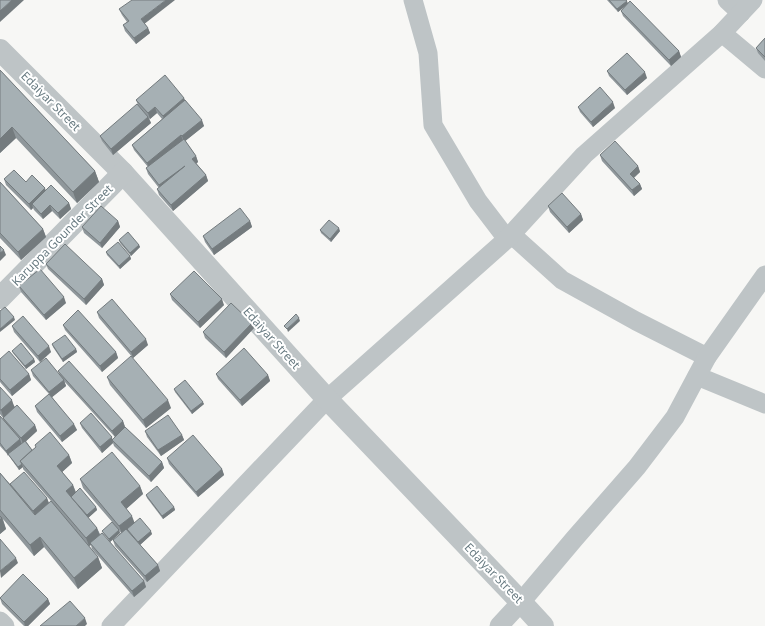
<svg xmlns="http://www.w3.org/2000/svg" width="765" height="626" viewBox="0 0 765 626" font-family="'Open Sans',sans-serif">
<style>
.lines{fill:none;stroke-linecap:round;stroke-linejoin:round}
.minor{stroke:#bec4c6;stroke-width:19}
.tertiary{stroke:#bec4c6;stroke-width:22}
.wall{fill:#8f979b}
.shaded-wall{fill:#747b7e}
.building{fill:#a6b0b4;stroke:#747b7e}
.labels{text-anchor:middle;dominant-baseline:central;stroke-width:4;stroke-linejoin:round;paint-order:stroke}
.street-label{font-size:12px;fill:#64777e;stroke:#fff}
</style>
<rect width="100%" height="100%" fill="#f7f7f5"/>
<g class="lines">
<g class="minor">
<polyline points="413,0 428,53 433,125 478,201 507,239"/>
<polyline points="727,0 741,13"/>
<polyline points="722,33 765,69"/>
<polyline points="511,234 562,280 636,321 707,357"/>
<polyline points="697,376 765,404"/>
<polyline points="0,621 5,626"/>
<polyline points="111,626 327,399 507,239 584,155 722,33 753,0"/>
<polyline points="499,626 521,602 575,538 637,467 675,417 707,357 765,275"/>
</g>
<g class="tertiary">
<polyline points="0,50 123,173 327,399 521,602 543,626"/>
<polyline points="0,298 123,173"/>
</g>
</g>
<g class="wall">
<polygon points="607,0 626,0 628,4 618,12"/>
<polygon points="119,9 145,24 148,28 150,33 136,44 125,31 123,25 127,22 122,15"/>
<polygon points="621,11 679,51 681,57 671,66 623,16"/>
<polygon points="765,38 765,61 758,53 756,48"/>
<polygon points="0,70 95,171 99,182 77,203 16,138 0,153"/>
<polygon points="607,71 647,78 627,95 609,76"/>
<polygon points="184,98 185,100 204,126 185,141 196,156 198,162 196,163 206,175 208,181 173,211 159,195 157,189 159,188 148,174 146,168 148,167 134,150 132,145 162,119 157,113 150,119 149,118 151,123 113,155 102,141 100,136 138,105 136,100"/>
<polygon points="578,107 615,108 593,127 580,112"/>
<polygon points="600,155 638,166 640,172 634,178 640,184 642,189 634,196 602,161"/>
<polygon points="4,179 26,182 46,191 69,203 71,209 60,219 52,211 43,219 34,210 33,208 31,210 6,185"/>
<polygon points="0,182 43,229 46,237 21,260 0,238"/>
<polygon points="548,206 581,214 583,220 569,233 550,212"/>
<polygon points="118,221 120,227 102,248 84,233 82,227"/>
<polygon points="250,221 252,227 214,255 205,242 203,236"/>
<polygon points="320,230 340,231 331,242 321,233"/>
<polygon points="119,240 139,245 140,247 131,256 120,243"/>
<polygon points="106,252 130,256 131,259 120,269 107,255"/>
<polygon points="46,264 102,279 104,285 86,305 48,269"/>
<polygon points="19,286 66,303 46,320 21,292"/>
<polygon points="170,294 224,305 200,328 172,300"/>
<polygon points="97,312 148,345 133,358 99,318"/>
<polygon points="63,325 116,352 118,358 102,372 65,330"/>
<polygon points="12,326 51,352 40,362 14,332"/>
<polygon points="254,328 226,358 205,338 203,332"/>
<polygon points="52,344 76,349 77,352 63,362 53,347"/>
<polygon points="12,351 34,359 35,362 26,369 13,353"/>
<polygon points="0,359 29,374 31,380 12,396 0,382"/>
<polygon points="31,370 60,375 58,371 123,421 125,427 162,462 164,468 151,482 114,446 113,443 102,453 82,428 80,423 113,440 122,429 115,437 64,381 66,386 52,397 77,430 62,442 37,412 35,406 49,394 33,376"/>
<polygon points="216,374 268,375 270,381 242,406 218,379"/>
<polygon points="107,377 171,408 146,428 110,385"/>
<polygon points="0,387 15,407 35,425 37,431 26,441 32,450 36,447 35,445 69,455 72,463 62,472 73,485 76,492 96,507 97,510 88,518 97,528 100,534 144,581 146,587 134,597 92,549 91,545 89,546 98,557 102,568 78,589 44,547 34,556 3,519 6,529 0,534 0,473 10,484 47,498 49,503 51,501 23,469 23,467 19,470 9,456 0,446 0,416 4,420 3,418 0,414"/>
<polygon points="174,389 204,404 192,414 175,392"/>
<polygon points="145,431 182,435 184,440 161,456 147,437"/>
<polygon points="167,458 222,469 224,475 198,497 169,464"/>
<polygon points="80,479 140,486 143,494 126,509 134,522 152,534 140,545 158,565 160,571 147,582 115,546 113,540 121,533 119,530 120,533 110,542 103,533 102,531 113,523 83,488"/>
<polygon points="146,495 174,507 175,510 163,519 147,498"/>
<polygon points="0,598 48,599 50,604 28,626 24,626 2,604"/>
</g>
<g class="shaded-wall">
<polygon points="12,0 24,0 0,22 0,11"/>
<polygon points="166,0 175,0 143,25 141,19"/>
<polygon points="627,1 628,4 618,12 617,9"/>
<polygon points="148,28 150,33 136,44 134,38"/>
<polygon points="679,51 681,57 671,66 669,60"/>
<polygon points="645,72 647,78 627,95 625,90"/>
<polygon points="184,98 186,104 165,122 163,116"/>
<polygon points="613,102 615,108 593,127 591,122"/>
<polygon points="155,107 157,113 150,119 148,113"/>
<polygon points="148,117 151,123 113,155 111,149"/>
<polygon points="202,120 204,126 184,142 182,136"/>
<polygon points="12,127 16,138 0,153 0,139"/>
<polygon points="181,135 183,141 149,169 147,163"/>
<polygon points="196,156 198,162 195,165 192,159"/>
<polygon points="185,166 161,190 159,185"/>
<polygon points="638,166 640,172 632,179 630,174"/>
<polygon points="95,171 99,182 77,203 73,192"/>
<polygon points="206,175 208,181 173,211 171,205"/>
<polygon points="640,184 642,189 634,196 632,190"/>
<polygon points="45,188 47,194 32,204 33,208 31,210 29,204"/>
<polygon points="69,203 71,209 60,219 58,213"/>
<polygon points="50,205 52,211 43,219 41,214"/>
<polygon points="581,214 583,220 569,233 567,227"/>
<polygon points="118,221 120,227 102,248 100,243"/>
<polygon points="250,221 252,227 214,255 212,249"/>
<polygon points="339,228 340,231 331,242 330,239"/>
<polygon points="43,229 46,237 21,260 18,252"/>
<polygon points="139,245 140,247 131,256 130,253"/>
<polygon points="4,250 6,255 0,261 0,253"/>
<polygon points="130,256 131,259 120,269 119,266"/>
<polygon points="102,279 104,285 86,305 84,299"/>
<polygon points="64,297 66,303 46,320 44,315"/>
<polygon points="222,299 224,305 200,328 198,322"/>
<polygon points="14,317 15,320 0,332 0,329"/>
<polygon points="299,318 300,321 288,332 287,329"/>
<polygon points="252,323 254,328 226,358 224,352"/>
<polygon points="146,339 148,345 133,358 131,352"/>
<polygon points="49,346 51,352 40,362 38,356"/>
<polygon points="76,349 77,352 63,362 62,359"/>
<polygon points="116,352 118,358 102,372 100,366"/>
<polygon points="34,359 35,362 26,369 25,366"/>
<polygon points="29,374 31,380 12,396 10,390"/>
<polygon points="268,375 270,381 242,406 240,400"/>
<polygon points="64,380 66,386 51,398 49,392"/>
<polygon points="12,400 15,409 4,419 1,410"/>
<polygon points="168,400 171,408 146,428 143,420"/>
<polygon points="203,402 204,404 192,414 191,411"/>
<polygon points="123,421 125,427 115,437 112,431"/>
<polygon points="74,424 77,430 62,442 60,436"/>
<polygon points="35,425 37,431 23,444 21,438"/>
<polygon points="182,435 184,440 161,456 158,450"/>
<polygon points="112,437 113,443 102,453 100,447"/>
<polygon points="20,439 22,445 8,454 8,456 6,451"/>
<polygon points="69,455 72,463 60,474 57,466"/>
<polygon points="162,462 164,468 151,482 149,476"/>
<polygon points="22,464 23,467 19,470 18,467"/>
<polygon points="222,469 224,475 198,497 196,492"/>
<polygon points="73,485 76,494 69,500 66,491"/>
<polygon points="140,486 143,494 124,511 121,502"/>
<polygon points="47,498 49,504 35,516 33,511"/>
<polygon points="96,507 97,510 87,519 86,516"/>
<polygon points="174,507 175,510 163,519 162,516"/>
<polygon points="132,516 135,524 122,534 119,526"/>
<polygon points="2,518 6,529 0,534 0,520"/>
<polygon points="97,528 100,536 90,543 91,545 89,546 86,538"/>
<polygon points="119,530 120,533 110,542 109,539"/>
<polygon points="151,531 152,534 140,545 138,542"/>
<polygon points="40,537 44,547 34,556 30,545"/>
<polygon points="98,557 102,568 78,589 74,578"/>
<polygon points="16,558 18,563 1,578 0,571"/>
<polygon points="158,565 160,571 147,582 145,576"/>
<polygon points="144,581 146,587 134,597 132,591"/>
<polygon points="48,599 50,604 28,626 25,626 24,622"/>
<polygon points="85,618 87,624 85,626 76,626"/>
</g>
<g class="building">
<polygon points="0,0 12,0 0,11"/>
<polygon points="132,0 166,0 141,19 148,28 134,38 123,25 129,21 119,9"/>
<polygon points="609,0 626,0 627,1 617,9"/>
<polygon points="630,1 679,51 669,60 621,11"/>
<polygon points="765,38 765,57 756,48"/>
<polygon points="627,53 645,72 625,90 607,71"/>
<polygon points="0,70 95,171 73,192 12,127 0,139"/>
<polygon points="165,75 184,98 163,116 155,107 148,113 136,100"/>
<polygon points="600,87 613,102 591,122 578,107"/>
<polygon points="185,100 202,120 182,136 181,135 147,163 132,145"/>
<polygon points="137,104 148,117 111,149 100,136"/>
<polygon points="184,139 196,156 192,159 206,175 171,205 157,189 185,166 159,185 146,168"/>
<polygon points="615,141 638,166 630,174 640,184 632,190 600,155"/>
<polygon points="14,170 26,182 32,175 45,188 29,204 4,179"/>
<polygon points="0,182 43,229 18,252 0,233"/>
<polygon points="51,185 69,203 58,213 50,205 41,214 32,204"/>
<polygon points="562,193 581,214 567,227 548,206"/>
<polygon points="101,206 118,221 100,243 82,227"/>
<polygon points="240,208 250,221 212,249 203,236"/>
<polygon points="329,220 339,228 330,239 320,230"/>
<polygon points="128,232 139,245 130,253 119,240"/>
<polygon points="118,242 130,256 119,266 106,252"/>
<polygon points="65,244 102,279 84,299 46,264"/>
<polygon points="0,246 4,250 0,253"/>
<polygon points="40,269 64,297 44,315 19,286"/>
<polygon points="194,271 222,299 198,322 170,294"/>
<polygon points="112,299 146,339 131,352 97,312"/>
<polygon points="231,303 252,323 224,352 203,332"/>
<polygon points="5,307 14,317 0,329 0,311"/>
<polygon points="78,310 116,352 100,366 63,325"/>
<polygon points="296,314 299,318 287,329 284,326"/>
<polygon points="23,316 49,346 38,356 12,326"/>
<polygon points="65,335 76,349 62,359 52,344"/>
<polygon points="21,343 34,359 25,366 12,351"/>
<polygon points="244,348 268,375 240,400 216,374"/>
<polygon points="9,351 29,374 10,390 0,379 0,359"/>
<polygon points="131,356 168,400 143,420 107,377"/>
<polygon points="46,358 64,380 49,392 31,370"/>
<polygon points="69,361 123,421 112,431 58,371"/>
<polygon points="185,380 203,402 191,411 174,389"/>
<polygon points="0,387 12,400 1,410 0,410"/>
<polygon points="49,394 74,424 60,436 35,406"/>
<polygon points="17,405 35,425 21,438 3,418"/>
<polygon points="91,413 112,437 100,447 80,423"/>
<polygon points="168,415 182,435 158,450 145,431"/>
<polygon points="0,416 20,439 6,451 0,443"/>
<polygon points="125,427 162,462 149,476 112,440"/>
<polygon points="50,432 69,455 57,466 73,485 66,491 97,528 86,538 20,461 36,447 35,445"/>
<polygon points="193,435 222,469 196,492 167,458"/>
<polygon points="25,441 32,450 20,461 22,464 18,467 8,454"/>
<polygon points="112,452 140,486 121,502 132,516 119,526 80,479"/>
<polygon points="24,472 47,498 33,511 10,484"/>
<polygon points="0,473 35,515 51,501 98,557 74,578 40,537 30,545 0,510"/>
<polygon points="157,486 174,507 162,516 146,495"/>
<polygon points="80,488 96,507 87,515 71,497"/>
<polygon points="0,516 2,518 0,520"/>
<polygon points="140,518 151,531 138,542 127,529"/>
<polygon points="112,522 119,530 109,539 102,531"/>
<polygon points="126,529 158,565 145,576 113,540"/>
<polygon points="102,533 144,581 132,591 90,543"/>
<polygon points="0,539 16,558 0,571"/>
<polygon points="23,574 48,599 24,622 0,598"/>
<polygon points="70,601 85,618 76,626 40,626"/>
</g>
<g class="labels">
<g class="street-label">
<text transform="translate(51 101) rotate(45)">Edaiyar Street</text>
<text transform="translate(62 235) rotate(-45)">Karuppa Gounder Street</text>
<text transform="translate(272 338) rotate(48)">Edaiyar Street</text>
<text transform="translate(494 573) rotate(46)">Edaiyar Street</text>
</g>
</g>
</svg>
